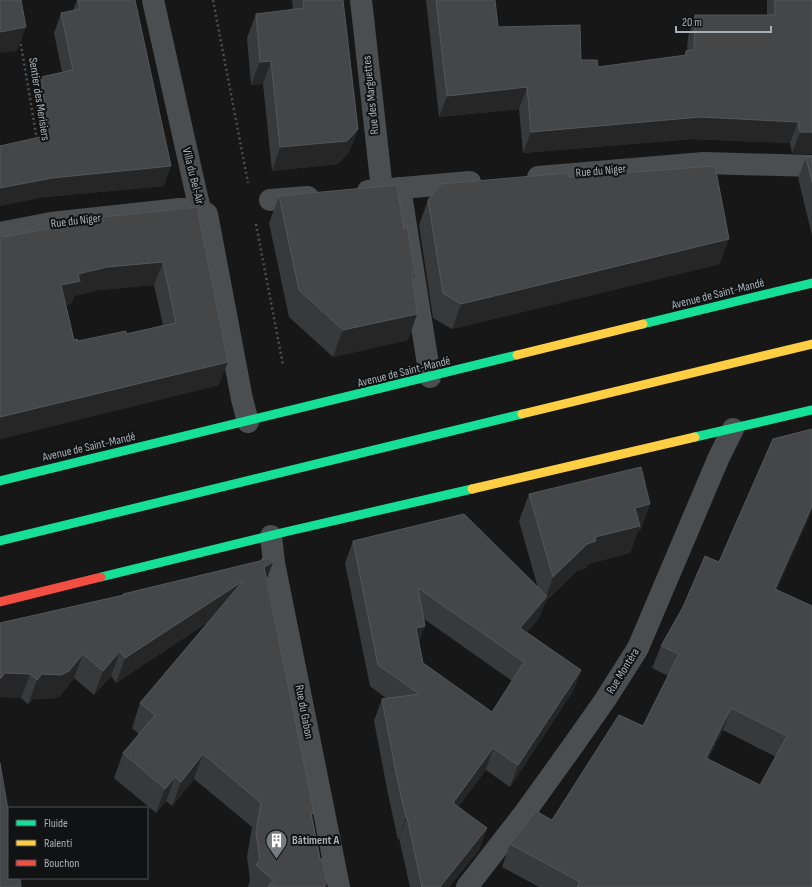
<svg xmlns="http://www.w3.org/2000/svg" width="812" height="887" viewBox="0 0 812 887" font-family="'Sofia Sans Condensed',sans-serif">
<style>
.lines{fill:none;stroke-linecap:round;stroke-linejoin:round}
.path{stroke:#4d4f52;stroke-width:2.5;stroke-dasharray:2 3;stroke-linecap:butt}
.street{stroke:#4b4e50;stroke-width:22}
.fast{stroke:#16e098;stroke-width:9}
.slow{stroke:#ffcf43;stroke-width:9}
.jam{stroke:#f24e42;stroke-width:9}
.wall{fill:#38393a;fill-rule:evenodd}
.shaded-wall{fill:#262627}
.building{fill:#444648;stroke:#54575a;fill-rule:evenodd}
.labels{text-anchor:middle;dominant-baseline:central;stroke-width:4;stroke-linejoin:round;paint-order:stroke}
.street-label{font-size:12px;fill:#a8b1b8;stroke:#111213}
.poi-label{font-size:12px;font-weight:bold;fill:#a8b1b8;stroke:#111213;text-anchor:start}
</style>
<rect width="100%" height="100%" fill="#171717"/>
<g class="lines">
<g class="path">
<polyline points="213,0 248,183"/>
<polyline points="20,39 37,140"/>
<polyline points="256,224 283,365"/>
</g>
<g class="street">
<polyline points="153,0 195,188 200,209 207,214 242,399 248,422"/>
<polyline points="361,0 382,190"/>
<polyline points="538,177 704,163 812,166"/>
<polyline points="400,188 430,377"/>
<polyline points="368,191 470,182"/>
<polyline points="270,200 308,197"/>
<polyline points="0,233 51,223 180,209 200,209"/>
<polyline points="271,536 274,563 339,887"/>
<polyline points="467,887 526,811 572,747 605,700 638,648 719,457 733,429"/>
</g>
<g class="fast">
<polyline points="643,324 812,283"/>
<polyline points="695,437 812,410"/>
<polyline points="0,481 517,355"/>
<polyline points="0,541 522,414"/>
<polyline points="101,577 285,532 472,489"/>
</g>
<g class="slow">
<polyline points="517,355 643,324"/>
<polyline points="522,414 812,344"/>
<polyline points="472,489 695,437"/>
</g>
<polyline class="jam" points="0,602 101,577"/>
</g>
<g class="wall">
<polygon points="77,0 135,0 164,186 45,197 40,137 34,96 41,77 62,72 54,33 61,13 73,11"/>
<polygon points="292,0 343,0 358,129 349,152 338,164 272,171 263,84 251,85 247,38 256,14 293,10"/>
<polygon points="426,0 495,0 498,27 598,67 684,56 686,51 687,51 688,37 695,15 767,15 767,0 812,0 812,154 792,153 790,143 692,139 523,153 519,109 439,117"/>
<polygon points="806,157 812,157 812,235 798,178"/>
<polygon points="569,177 720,264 452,329 433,318 419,225 428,200"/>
<polygon points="279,196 404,230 415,275 413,281 417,314 408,340 333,357 289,317 269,223"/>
<path d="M197,207l22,178 -219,54 3,-202 98,-15 2,-5zM154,285l9,40 -37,9 -48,7 -4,-1 -8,-35 5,-1 3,-8 25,-6z"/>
<path d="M529,494l121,10 -10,27h-2l-8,22 -42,11 -2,4 -9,3 -32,31 -6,16 -12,14 54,38 -8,21 -63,96 -24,-17 -28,37 29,21 -8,22 -30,37h-39l-11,-49 -1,2 -10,-46 -14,-73 8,-22h5l-17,-13 -25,-123 8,-22 185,47 -19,-67zM424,619l88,62 -20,31 -69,-49 -4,-20z"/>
<polygon points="263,560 273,562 267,578 326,887 248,887 250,880 247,857 252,827 194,779 172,806 166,801 156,813 114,778 123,753 139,734 132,728 140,703 208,622 116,683 111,676 94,695 74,678 60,696 52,699 33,699 28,704 21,698 0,697 0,623 122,595 123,594"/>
<path d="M777,590l35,297h-273l-37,-20 8,-23 42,-24 91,-94 25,-50 -16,-8 9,-22zM723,730l53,27 -16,28 -52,-26z"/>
</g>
<g class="shaded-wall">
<polygon points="26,27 17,51 0,53 0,32"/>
<polygon points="271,61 263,84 251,85 260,62"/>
<polygon points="527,87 519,109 439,117 447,96"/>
<polygon points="700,117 798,122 790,143 692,139 523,153 531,132"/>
<polygon points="358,129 349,152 338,164 272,171 280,147"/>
<polygon points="800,132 812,132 812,154 792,153"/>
<polygon points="171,166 164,186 45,197 0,206 0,188 52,178"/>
<polygon points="729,239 720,264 452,329 461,304"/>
<polygon points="163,262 154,285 99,290 74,296 71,304 53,308 61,285 78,274 107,267"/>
<polygon points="417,314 408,340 333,357 343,330"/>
<polygon points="228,362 219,385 0,439 0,417"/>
<polygon points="650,504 640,531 638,531 630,553 588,564 586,568 577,571 545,602 539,618 512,649 520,628 545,599 553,577 595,537 635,508"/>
<polygon points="812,506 812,511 767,612 775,589"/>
<polygon points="273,562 264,586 264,567"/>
<polygon points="243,581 234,605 116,683 125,658"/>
<polygon points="425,626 417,647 416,628"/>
<polygon points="120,651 111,676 94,695 103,671"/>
<polygon points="83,654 74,678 60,696 52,699 33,699 28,704 37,680 42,674"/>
<polygon points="581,670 573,691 510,787 518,765"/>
<polygon points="5,673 30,674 21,698 0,697 0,679"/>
<polygon points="731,708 723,730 697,780 706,758"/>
<polygon points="493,748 486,770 445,825 453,803"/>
<polygon points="203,754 194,779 172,806 181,782"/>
<polygon points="175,777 166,801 156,813 165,789"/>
<polygon points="407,817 399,838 398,840 406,818"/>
<polygon points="487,828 479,850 449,887 440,887"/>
</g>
<g class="building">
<polygon points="0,0 21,0 26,27 0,32"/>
<polygon points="78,0 135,0 171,166 52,178 0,188 0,146 49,135 41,77 73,70 61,13 80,9"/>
<polygon points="303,0 343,0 358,129 347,141 280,147 271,61 260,62 256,14 304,8"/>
<polygon points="436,0 495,0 498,27 580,25 581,60 597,60 598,67 686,55 686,51 694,50 695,15 775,15 775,0 812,0 812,132 800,132 798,122 700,117 531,132 527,87 447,96"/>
<polygon points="806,157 812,157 812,182"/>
<polygon points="715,166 729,239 461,304 443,293 428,200 441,184 568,173 569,177"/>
<polygon points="397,185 404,230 407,225 415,275 412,273 417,314 343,330 299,290 279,196"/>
<path d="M197,207l31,155 -228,55v-183l2,-1 1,4 49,-9 51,-6v-5zM163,262l13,61 -50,11v-3l-48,10 -1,-2 -3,1 -13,-55 19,-4 -2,-7 29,-7z"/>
<path d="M812,429v77l-37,83 37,17v281h-235l3,-5 -70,-38 26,-33 16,9 67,-105 24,11 36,-72 -18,-8 22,-39 22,-51 14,6 54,-123zM731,708l56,28 -27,49 -54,-27z"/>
<polygon points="641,467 650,504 635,508 640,526 595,537 596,541 587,544 553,577 529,494"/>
<path d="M464,514l83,82 -27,32 61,42 -63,95 -25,-17 -40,55 34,25 -47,59h-18l-15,-70 -1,1 -10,-45 -14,-74 37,-5 -41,-29 -25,-124zM418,588l106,74 -32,50 -69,-49 -7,-35 9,-2z"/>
<polygon points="263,558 263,560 271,558 273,562 264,567 314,813 311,814 320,859 322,859 327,883 324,887 268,887 273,880 256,865 260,860 256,832 261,803 203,754 181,782 175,777 165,789 123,753 155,715 140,703 243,581 125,658 120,651 103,671 83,654 69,671 61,675 42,674 37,680 30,674 5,673 0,679 0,623 124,595 123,594 260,561"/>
<polygon points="0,763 9,816 9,878 20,878 21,887 0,887"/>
</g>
<defs>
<symbol id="building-pin" viewBox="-11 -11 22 30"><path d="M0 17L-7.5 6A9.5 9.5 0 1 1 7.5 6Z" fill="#757b80" stroke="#111213"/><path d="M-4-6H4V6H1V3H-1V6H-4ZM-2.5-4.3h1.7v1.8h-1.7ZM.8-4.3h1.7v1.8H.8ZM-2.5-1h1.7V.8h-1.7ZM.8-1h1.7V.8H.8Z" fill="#fff"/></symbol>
</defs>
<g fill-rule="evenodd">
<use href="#building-pin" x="264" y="828" width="25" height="34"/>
</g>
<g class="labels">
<g class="street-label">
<text transform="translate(371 95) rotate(-96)">Rue des Marguettes</text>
<text transform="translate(39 99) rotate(81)">Sentier des Merisiers</text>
<text transform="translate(601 171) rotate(-5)">Rue du Niger</text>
<text transform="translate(193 176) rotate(76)">Villa du Bel-Air</text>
<text transform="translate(76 221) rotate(-7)">Rue du Niger</text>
<text transform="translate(718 294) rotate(-14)">Avenue de Saint-Mandé</text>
<text transform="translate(404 372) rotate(-14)">Avenue de Saint-Mandé</text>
<text transform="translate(89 447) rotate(-13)">Avenue de Saint-Mandé</text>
<text transform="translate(623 671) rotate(-58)">Rue Montéra</text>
<text transform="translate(304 712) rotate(79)">Rue du Gabon</text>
</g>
<g class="poi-label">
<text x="292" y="840">Bâtiment A</text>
</g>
</g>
<rect x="8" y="807" width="140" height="72" fill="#111213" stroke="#4d5255"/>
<rect x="16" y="820" width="20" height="6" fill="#16e098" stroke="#4d5255"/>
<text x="44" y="827" font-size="12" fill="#a8b1b8">Fluide</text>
<rect x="16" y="840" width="20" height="6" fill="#ffcf43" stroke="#4d5255"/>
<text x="44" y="847" font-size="12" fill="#a8b1b8">Ralenti</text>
<rect x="16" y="860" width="20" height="6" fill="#f24e42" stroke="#4d5255"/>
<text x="44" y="867" font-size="12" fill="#a8b1b8">Bouchon</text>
<path d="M676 26v6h95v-6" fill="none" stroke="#a8b1b8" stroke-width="2"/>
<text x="682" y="26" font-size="12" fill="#a8b1b8" stroke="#111213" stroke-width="3" paint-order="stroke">20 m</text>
</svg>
